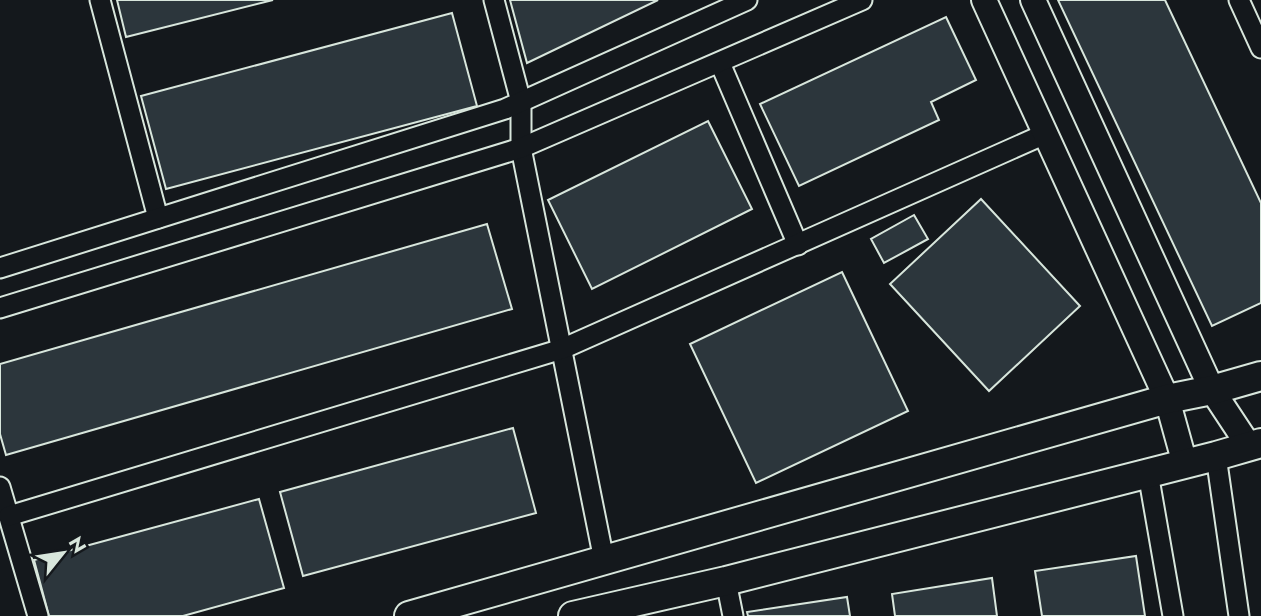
<svg xmlns="http://www.w3.org/2000/svg" width="1261" height="616" viewBox="0 0 1261 616" font-family="Jost,sans-serif">
<style>
.building{fill:#2c363c;stroke:#d8e6dc;stroke-width:2}
.lines{fill:none;stroke-linecap:round;stroke-linejoin:round}
.minor-casing{stroke:#d8e6dc;stroke-width:23}
.tertiary-casing{stroke:#d8e6dc;stroke-width:28}
.secondary-casing{stroke:#d8e6dc;stroke-width:32}
.minor{stroke:#14181c;stroke-width:19}
.tertiary{stroke:#14181c;stroke-width:24}
.secondary{stroke:#14181c;stroke-width:28}
</style>
<rect width="100%" height="100%" fill="#14181c"/>
<g class="building">
<polygon points="117,0 273,0 126,37"/>
<polygon points="510,0 658,0 527,63"/>
<polygon points="1058,0 1165,0 1261,203 1261,303 1212,326"/>
<polygon points="452,13 477,106 166,189 141,96"/>
<polygon points="946,17 976,80 931,102 939,120 799,186 760,104"/>
<polygon points="708,121 752,209 592,289 548,200"/>
<polygon points="981,199 1080,306 989,391 890,284"/>
<polygon points="914,215 928,239 884,263 871,239"/>
<polygon points="487,224 512,309 6,455 0,434 0,364"/>
<polygon points="842,272 908,411 756,483 690,344"/>
<polygon points="513,428 536,513 303,576 280,492"/>
<polygon points="259,499 284,588 183,616 49,616 34,560"/>
<polygon points="1136,556 1145,616 1042,616 1035,571"/>
<polygon points="992,578 997,616 895,616 892,594"/>
<polygon points="847,597 850,616 748,616 747,612"/>
</g>
<g class="lines">
<defs>
<g id="minor">
<polyline points="100,0 158,218"/>
<polyline points="494,0 521,102 521,148 604,560"/>
<polyline points="1239,0 1261,48"/>
<polyline points="720,63 798,245"/>
<polyline points="0,268 505,109 747,0"/>
<polyline points="0,308 521,148 862,0"/>
<polyline points="1216,456 1239,616"/>
<polyline points="1148,473 1173,616"/>
<polyline points="0,487 38,616"/>
<polyline points="9,516 562,349 1045,134"/>
<polyline points="726,581 733,616"/>
</g>
<g id="tertiary">
<polyline points="984,0 1167,399 1185,464"/>
<polyline points="1033,0 1212,390 1249,446"/>
</g>
<g id="secondary">
<polyline points="409,616 1167,399 1212,390 1261,376"/>
<polyline points="573,616 726,581 1216,456 1261,443"/>
</g>
</defs>
<use href="#minor" class="minor-casing"/>
<use href="#tertiary" class="tertiary-casing"/>
<use href="#secondary" class="secondary-casing"/>
<use href="#minor" class="minor"/>
<use href="#tertiary" class="tertiary"/>
<use href="#secondary" class="secondary"/>
</g>
<g transform="translate(63 553) rotate(60)" stroke="#14181c" stroke-width="5" paint-order="stroke">
<path d="M0-5L12 26L0 18L-12 26Z" fill="#d8e6dc"/>
<text y="-10" font-size="19" font-weight="bold" text-anchor="middle" fill="#d8e6dc">N</text>
</g>
</svg>
